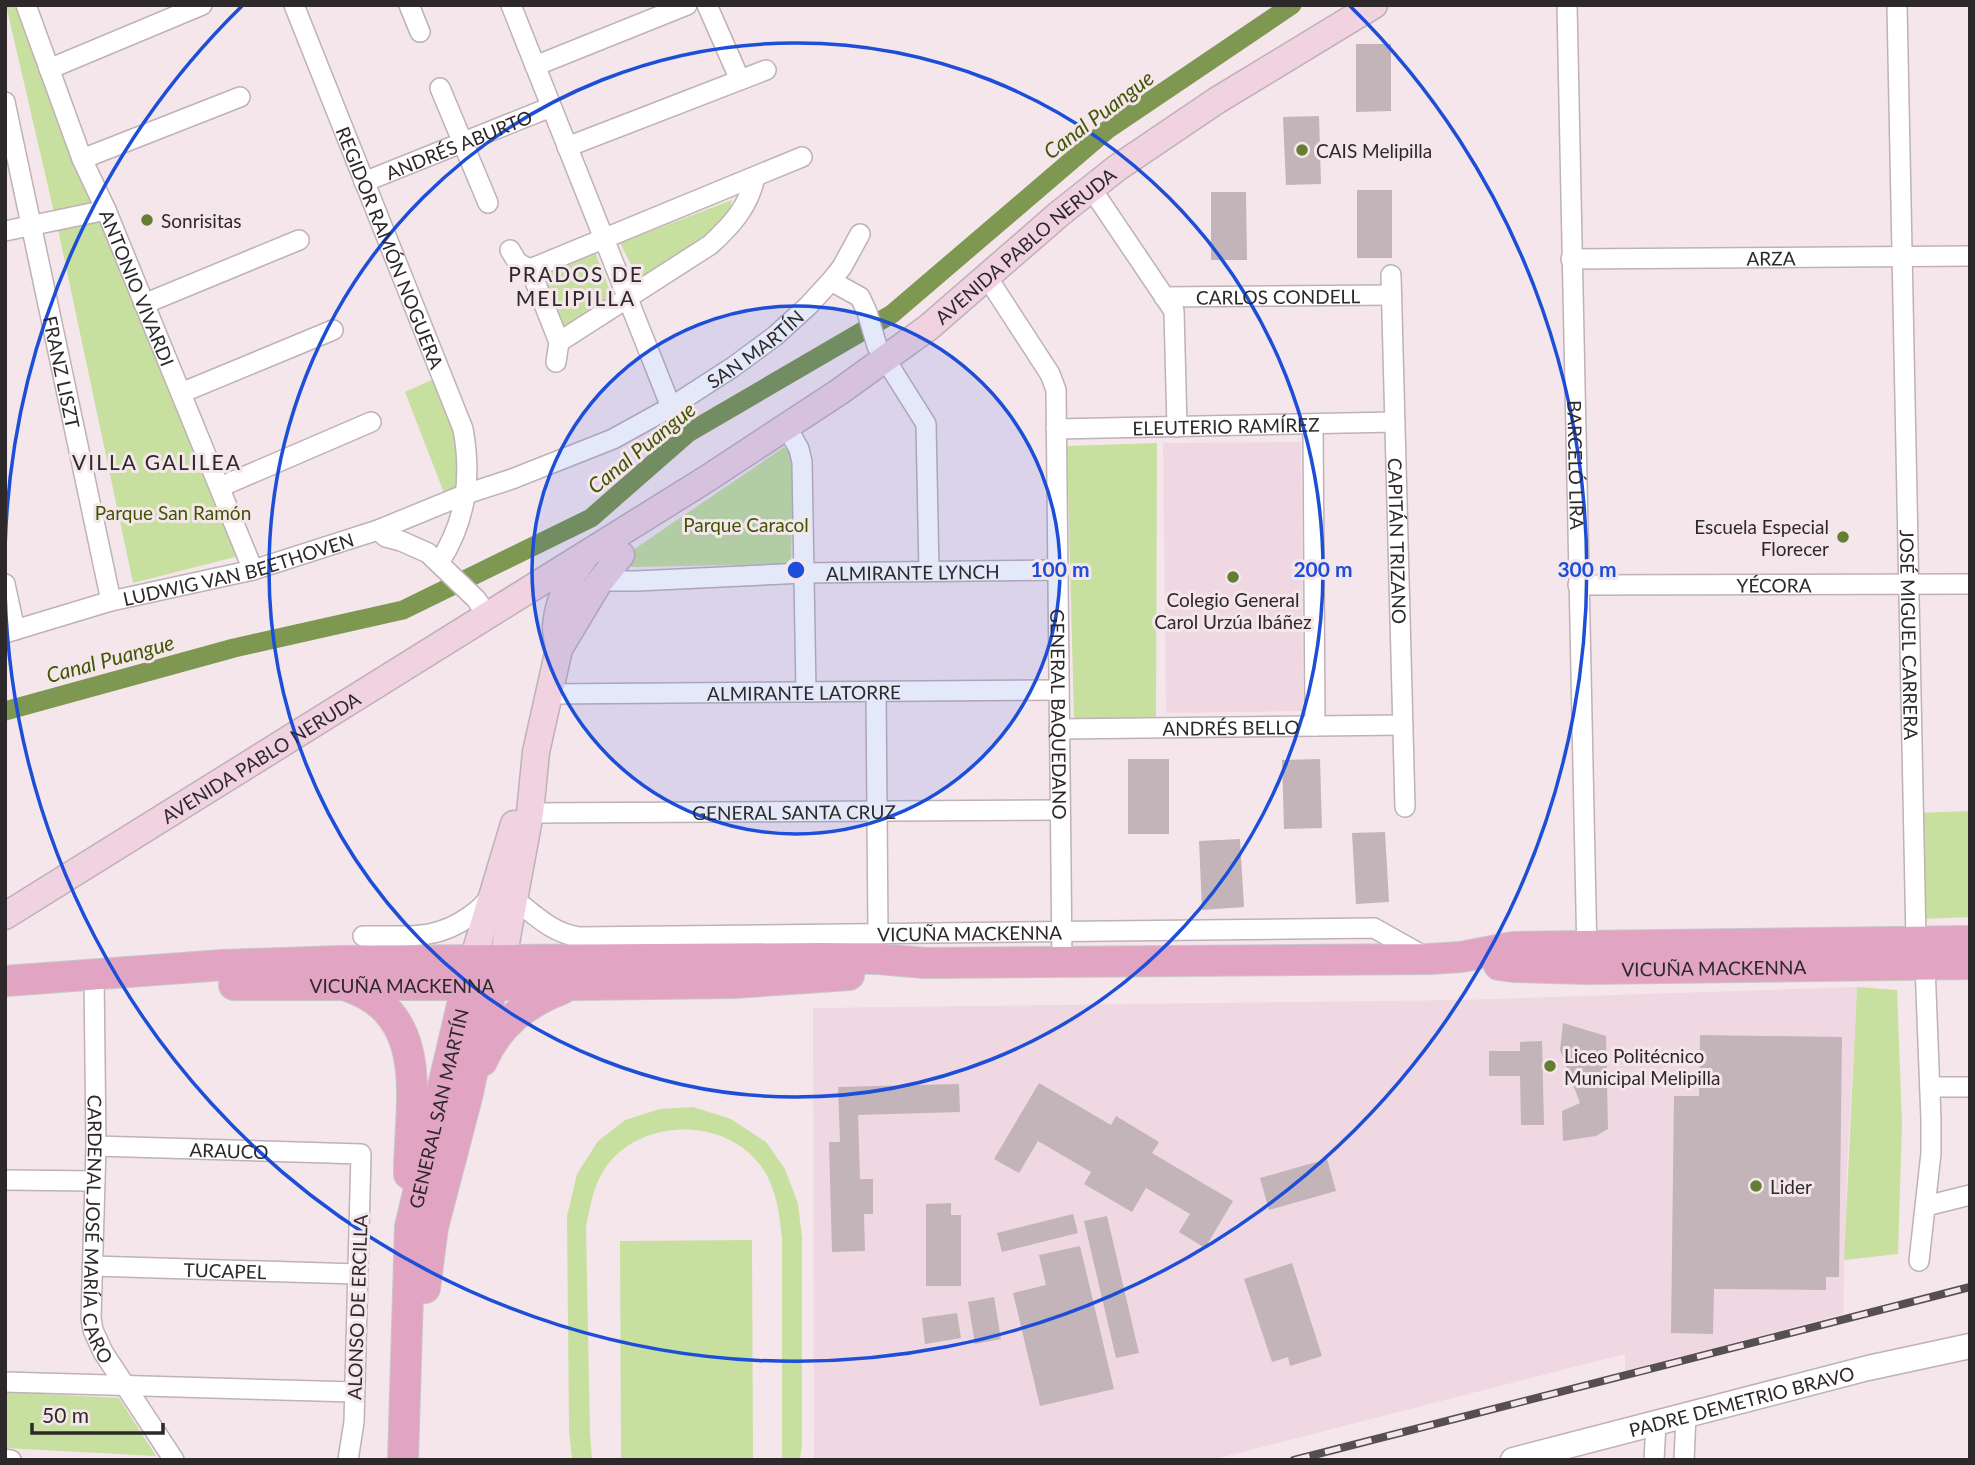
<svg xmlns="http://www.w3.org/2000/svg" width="1975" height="1465" viewBox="0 0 1975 1465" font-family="Lato,sans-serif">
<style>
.built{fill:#efd8e2}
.green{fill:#c7e09f}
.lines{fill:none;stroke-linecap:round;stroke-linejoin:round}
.canal{stroke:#7e9751;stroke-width:19}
.building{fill:#c2b4b9}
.minor-casing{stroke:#bfb1b7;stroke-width:22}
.tertiary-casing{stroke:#bfb1b7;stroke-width:27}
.secondary-casing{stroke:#bfb1b7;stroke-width:29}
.primary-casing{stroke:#c8c7c8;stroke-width:32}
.minor{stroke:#fff;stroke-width:19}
.tertiary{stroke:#fff;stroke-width:24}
.secondary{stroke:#f0d2e1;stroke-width:26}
.primary{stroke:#e2a4c3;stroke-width:30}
.rail-casing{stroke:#564f52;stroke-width:8}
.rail{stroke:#f5e6ec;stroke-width:5;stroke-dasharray:16;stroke-linecap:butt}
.ring{fill:none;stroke:#1d4ed8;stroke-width:3.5}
.poi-dot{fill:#647e31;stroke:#f5e6ec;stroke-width:2.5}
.labels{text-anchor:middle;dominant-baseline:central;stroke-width:6;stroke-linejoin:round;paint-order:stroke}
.street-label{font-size:19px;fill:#2d282a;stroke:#f5e6ec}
.poi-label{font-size:19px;fill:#2d282a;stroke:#f5e6ec;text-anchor:start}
.park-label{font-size:19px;fill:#3e5400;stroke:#f5e6ec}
.water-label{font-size:21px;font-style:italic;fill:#405603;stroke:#f5e6ec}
.neighbourhood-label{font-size:21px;letter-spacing:2px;fill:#2d282a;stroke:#f5e6ec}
.centre{fill:#1d4ed8;stroke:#f5e6ec;stroke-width:3.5}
.ring-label{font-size:21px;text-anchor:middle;font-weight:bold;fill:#1d4ed8;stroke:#f5e6ec;stroke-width:6;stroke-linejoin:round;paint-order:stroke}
</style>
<rect width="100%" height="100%" fill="#f5e6ec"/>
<g class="built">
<polygon points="1301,442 1303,711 1166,713 1163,443"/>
<polygon points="1857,987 1847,1168 1843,1314 1625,1371 1625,1354 1211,1460 814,1460 813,1008 1462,1000"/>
</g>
<g class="green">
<polygon points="6,5 22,5 40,17 63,75 119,233 247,554 133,583 59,234"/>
<polygon points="732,200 730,210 717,226 640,282 620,243"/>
<polygon points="595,252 613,299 561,331 542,276"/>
<polygon points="438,377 455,420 459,486 444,493 405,392"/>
<polygon points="1157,443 1156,719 1074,719 1067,446"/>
<polygon points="784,447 793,455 791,564 631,567 633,550"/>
<polygon points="1970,811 1970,917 1920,919 1916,813"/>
<polygon points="1857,987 1897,990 1902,1124 1898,1254 1844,1260"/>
<path d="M693,1107l38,12 35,23 19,27 13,35 4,33v209l-2,14h-18v-222c-3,-28 -7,-59 -28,-80 -39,-42 -119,-37 -150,12 -11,17 -14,37 -18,57l4,206 2,27h-20l-3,-30 -2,-214 10,-42 21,-33 27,-21 35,-11z"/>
<polygon points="752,1240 753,1460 621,1460 620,1241"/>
<polygon points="5,1392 119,1398 156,1456 5,1448"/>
</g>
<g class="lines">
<polyline class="canal" points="5,711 234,648 403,610 591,518 688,433 892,314 1107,130 1292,5"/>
</g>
<g class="building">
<polygon points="1356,44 1391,44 1391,111 1356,112"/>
<polygon points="1319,116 1321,184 1286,185 1283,117"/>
<rect x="1357" y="190" width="35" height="68"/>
<polygon points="1211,192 1246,192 1247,260 1211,260"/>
<rect x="1128" y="759" width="41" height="75"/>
<polygon points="1320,759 1322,828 1284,829 1282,760"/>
<polygon points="1385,832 1389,902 1356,904 1352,833"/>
<polygon points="1240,839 1244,907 1202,910 1199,841"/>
<polygon points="1563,1023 1606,1036 1608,1129 1596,1136 1563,1141 1562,1111 1580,1103 1560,1050"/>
<polygon points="1700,1035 1842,1037 1839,1277 1826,1277 1826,1290 1714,1289 1713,1334 1671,1333 1674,1096 1699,1096"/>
<polygon points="1542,1041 1544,1125 1521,1125 1520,1076 1489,1076 1489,1051 1520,1051 1520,1042"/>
<polygon points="1039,1083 1111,1125 1116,1116 1159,1142 1152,1153 1233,1201 1205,1248 1179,1232 1190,1214 1146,1188 1132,1212 1084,1184 1091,1172 1038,1141 1019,1173 994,1159"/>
<polygon points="959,1084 960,1112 858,1115 860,1179 873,1179 873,1214 864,1214 865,1251 832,1252 829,1142 840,1142 838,1087"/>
<polygon points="1327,1159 1336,1191 1269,1210 1260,1178"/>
<polygon points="951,1203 951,1215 961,1215 961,1286 926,1286 926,1204"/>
<polygon points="1073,1214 1078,1233 1002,1252 997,1233"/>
<polygon points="1107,1216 1139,1353 1116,1358 1084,1221"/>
<polygon points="1080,1246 1114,1389 1040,1406 1013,1293 1046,1285 1039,1255"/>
<polygon points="1292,1263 1322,1356 1290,1366 1288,1357 1272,1362 1244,1279"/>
<polygon points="994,1297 1001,1339 975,1344 968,1302"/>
<polygon points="957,1313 961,1338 925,1344 922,1318"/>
</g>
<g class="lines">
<defs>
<g id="minor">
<path id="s1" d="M26,5l56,154 24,51 147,360"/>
<path id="s2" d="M294,5l169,424c9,49 3,92 -24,134"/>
<polyline points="409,5 420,32"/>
<polyline points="511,5 671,407"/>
<polyline points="707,5 740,80"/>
<path id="s3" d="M1567,5l20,951"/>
<path id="s4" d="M1897,5l19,936 9,24 6,155v33l-12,108"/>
<polyline points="535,66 687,5"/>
<polyline points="49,69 202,5"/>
<polyline points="440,88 488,203"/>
<path id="s5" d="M5,102l106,499"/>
<polyline points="567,147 766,70"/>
<polyline points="82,159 240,97"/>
<path id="s6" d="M364,182l187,-75"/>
<polyline points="1091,188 1174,311 1177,427"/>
<polyline points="5,231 106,210"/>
<polyline points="510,250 518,263 530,269 559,342 556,362"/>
<path id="s7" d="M1571,259l399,-3"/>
<polyline points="530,269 802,157"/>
<path id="s8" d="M1391,275l14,532"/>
<path id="s9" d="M987,277l63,97 6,16 6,572"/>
<polyline points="831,281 860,297 867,312 877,346 926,424 929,571"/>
<path id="s10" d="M1164,297l227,-2"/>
<polyline points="144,304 299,240"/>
<path d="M559,342l151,-97c22,-20 39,-39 45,-68"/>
<polyline points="181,393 333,330"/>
<polyline points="1313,424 1315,726"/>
<polyline points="786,426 799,449 802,462 806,692"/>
<path id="s11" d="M1056,429l339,-7"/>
<polyline points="220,487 371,422"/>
<polyline points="378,530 386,537 401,541 428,553 476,599 487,615"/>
<path id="s12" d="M601,581h35l168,-8 254,-3"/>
<polyline points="5,584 15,630"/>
<path id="s13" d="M1578,585l392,-1"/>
<path id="s14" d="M5,633l106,-32 142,-31 125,-40 88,-36 46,-15 101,-40 58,-32 62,-40 42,-31 33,-30 23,-25 11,-14 18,-33"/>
<polyline points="876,692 878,933"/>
<path id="s15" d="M548,694l511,-4"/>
<path id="s16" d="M1059,729l344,-4"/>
<path id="s17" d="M530,813l530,-3"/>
<path id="s18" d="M514,899c21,16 38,34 65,38l795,-9 50,28"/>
<path d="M363,936c42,-1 71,6 107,-20 8,-6 14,-10 19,-19"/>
<path id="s19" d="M94,974l2,172 -5,172 2,12 10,22 71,108"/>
<polyline points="1930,1087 1970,1087"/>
<path id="s20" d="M96,1146l265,8 -7,268 -6,38"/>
<polyline points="5,1180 95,1181"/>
<polyline points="1926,1206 1970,1195"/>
<path id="s21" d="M92,1266l266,8"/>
<polyline points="5,1382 354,1392"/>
<polyline points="5,1459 11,1460"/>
<polyline points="1654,1460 1656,1423"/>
<polyline points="1684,1460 1686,1415"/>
</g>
<g id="tertiary">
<path id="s22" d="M1513,1460l355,-92 102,-22"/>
</g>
<g id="secondary">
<path d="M559,648c-1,-7 -3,-15 -3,-22 2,-25 14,-50 29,-69"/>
<path id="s23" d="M5,916l700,-436 134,-88 90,-65 130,-113 58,-46 99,-67 158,-96"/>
<polyline points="503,959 530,813 536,752 559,649 598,584 621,555"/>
<polyline points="473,960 514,824"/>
</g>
<g id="primary">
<path id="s24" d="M1499,965l15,2 73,2 383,-5"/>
<polyline points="5,981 223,965 340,961 824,958 879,959 925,963 1429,959 1461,957 1513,947 1970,941"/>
<path id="s25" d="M234,985h341l158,-2 116,-8"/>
<path d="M347,986c86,29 62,118 62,188"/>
<path d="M482,1061c16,-36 43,-58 80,-72"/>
<polyline points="425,1288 433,1227 467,1097 486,1009 499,969"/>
<path id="s26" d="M403,1460l7,-233 61,-260"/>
</g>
</defs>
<use href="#minor" class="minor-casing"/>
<use href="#tertiary" class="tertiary-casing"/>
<use href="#secondary" class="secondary-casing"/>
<use href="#primary" class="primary-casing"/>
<use href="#minor" class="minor"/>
<use href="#tertiary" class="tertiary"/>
<use href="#secondary" class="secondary"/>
<use href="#primary" class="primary"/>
<defs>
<polyline id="rail" points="1294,1460 1970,1287"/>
</defs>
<use href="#rail" class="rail-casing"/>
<use href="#rail" class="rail"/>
</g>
<circle cx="796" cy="570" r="264" fill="#1d4ed8" fill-opacity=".12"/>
<g class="ring">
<circle cx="796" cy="570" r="264"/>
<circle cx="796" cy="570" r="527"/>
<path d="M5 549A791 791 0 0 1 242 6M1350 6A791 791 0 1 1 5 591"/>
</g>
<g class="poi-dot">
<circle cx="1302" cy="150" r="7"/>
<circle cx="147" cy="220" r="7"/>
<circle cx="1843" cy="537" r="7"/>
<circle cx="1233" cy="577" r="7"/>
<circle cx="1550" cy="1066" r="7"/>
<circle cx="1756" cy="1186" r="7"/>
</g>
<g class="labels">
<g class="street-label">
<text stroke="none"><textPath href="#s6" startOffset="102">ANDRÉS ABURTO</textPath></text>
<text stroke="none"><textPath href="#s23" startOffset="1222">AVENIDA PABLO NERUDA</textPath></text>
<text stroke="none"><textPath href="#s2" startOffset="261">REGIDOR RAMÓN NOGUERA</textPath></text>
<text stroke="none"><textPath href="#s7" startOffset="200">ARZA</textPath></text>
<text stroke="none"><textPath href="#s1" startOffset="304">ANTONIO VIVARDI</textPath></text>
<text stroke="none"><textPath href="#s10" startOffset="114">CARLOS CONDELL</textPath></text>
<text stroke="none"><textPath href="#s14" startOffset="808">SAN MARTÍN</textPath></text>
<text stroke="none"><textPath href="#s5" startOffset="276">FRANZ LISZT</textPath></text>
<text stroke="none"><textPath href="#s11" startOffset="170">ELEUTERIO RAMÍREZ</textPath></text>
<text stroke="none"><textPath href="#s3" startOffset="460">BARCELÓ LIRA</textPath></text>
<text stroke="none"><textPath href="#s8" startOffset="266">CAPITÁN TRIZANO</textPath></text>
<text stroke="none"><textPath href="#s14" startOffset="242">LUDWIG VAN BEETHOVEN</textPath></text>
<text stroke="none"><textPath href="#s12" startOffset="312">ALMIRANTE LYNCH</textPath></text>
<text stroke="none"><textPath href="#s13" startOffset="196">YÉCORA</textPath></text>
<text stroke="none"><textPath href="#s4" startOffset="630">JOSÉ MIGUEL CARRERA</textPath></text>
<text stroke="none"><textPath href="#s15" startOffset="256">ALMIRANTE LATORRE</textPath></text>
<text stroke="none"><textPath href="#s9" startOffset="457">GENERAL BAQUEDANO</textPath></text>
<text stroke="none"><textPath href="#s16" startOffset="172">ANDRÉS BELLO</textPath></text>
<text stroke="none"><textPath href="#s23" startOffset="301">AVENIDA PABLO NERUDA</textPath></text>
<text stroke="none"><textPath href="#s17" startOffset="264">GENERAL SANTA CRUZ</textPath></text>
<text stroke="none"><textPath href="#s18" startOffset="467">VICUÑA MACKENNA</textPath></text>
<text stroke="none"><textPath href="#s24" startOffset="215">VICUÑA MACKENNA</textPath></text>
<text stroke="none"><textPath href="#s25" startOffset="168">VICUÑA MACKENNA</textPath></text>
<text stroke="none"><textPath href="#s26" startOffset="355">GENERAL SAN MARTÍN</textPath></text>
<text stroke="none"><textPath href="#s20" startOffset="133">ARAUCO</textPath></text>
<text stroke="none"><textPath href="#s19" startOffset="256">CARDENAL JOSÉ MARÍA CARO</textPath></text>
<text stroke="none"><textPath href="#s21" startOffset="133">TUCAPEL</textPath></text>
<text transform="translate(357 1307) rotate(-88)">ALONSO DE ERCILLA</text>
<text stroke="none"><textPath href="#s22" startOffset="236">PADRE DEMETRIO BRAVO</textPath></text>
</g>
<g class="poi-label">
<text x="1316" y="150">CAIS Melipilla</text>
<text x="161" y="220">Sonrisitas</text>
<text x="1829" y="526" text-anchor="end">Escuela Especial<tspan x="1829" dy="22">Florecer</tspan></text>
<text x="1233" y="599" text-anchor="middle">Colegio General<tspan x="1233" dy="22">Carol Urzúa Ibáñez</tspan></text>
<text x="1564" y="1055">Liceo Politécnico<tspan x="1564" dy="22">Municipal Melipilla</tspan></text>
<text x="1770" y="1186">Lider</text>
</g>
<g class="park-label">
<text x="173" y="512">Parque San Ramón</text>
<text x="746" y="524">Parque Caracol</text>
</g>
<g class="water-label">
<text transform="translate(1098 114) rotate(-37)">Canal Puangue</text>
<text transform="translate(641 447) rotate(-39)">Canal Puangue</text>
<text transform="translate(110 658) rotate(-15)">Canal Puangue</text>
</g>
<g class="neighbourhood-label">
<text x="576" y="273">PRADOS DE<tspan x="576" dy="24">MELIPILLA</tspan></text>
<text x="157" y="461">VILLA GALILEA</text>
</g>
</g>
<circle cx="796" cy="570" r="10" class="centre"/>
<g class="ring-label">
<text x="1060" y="577">100 m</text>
<text x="1323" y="577">200 m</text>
<text x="1587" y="577">300 m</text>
</g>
<rect width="1975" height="1465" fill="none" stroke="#2d282a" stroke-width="14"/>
<path d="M32 1423v10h131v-10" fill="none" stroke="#2d282a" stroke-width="3.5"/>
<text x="42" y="1423" font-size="21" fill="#2d282a" stroke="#f5e6ec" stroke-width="5" paint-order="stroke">50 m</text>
</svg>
